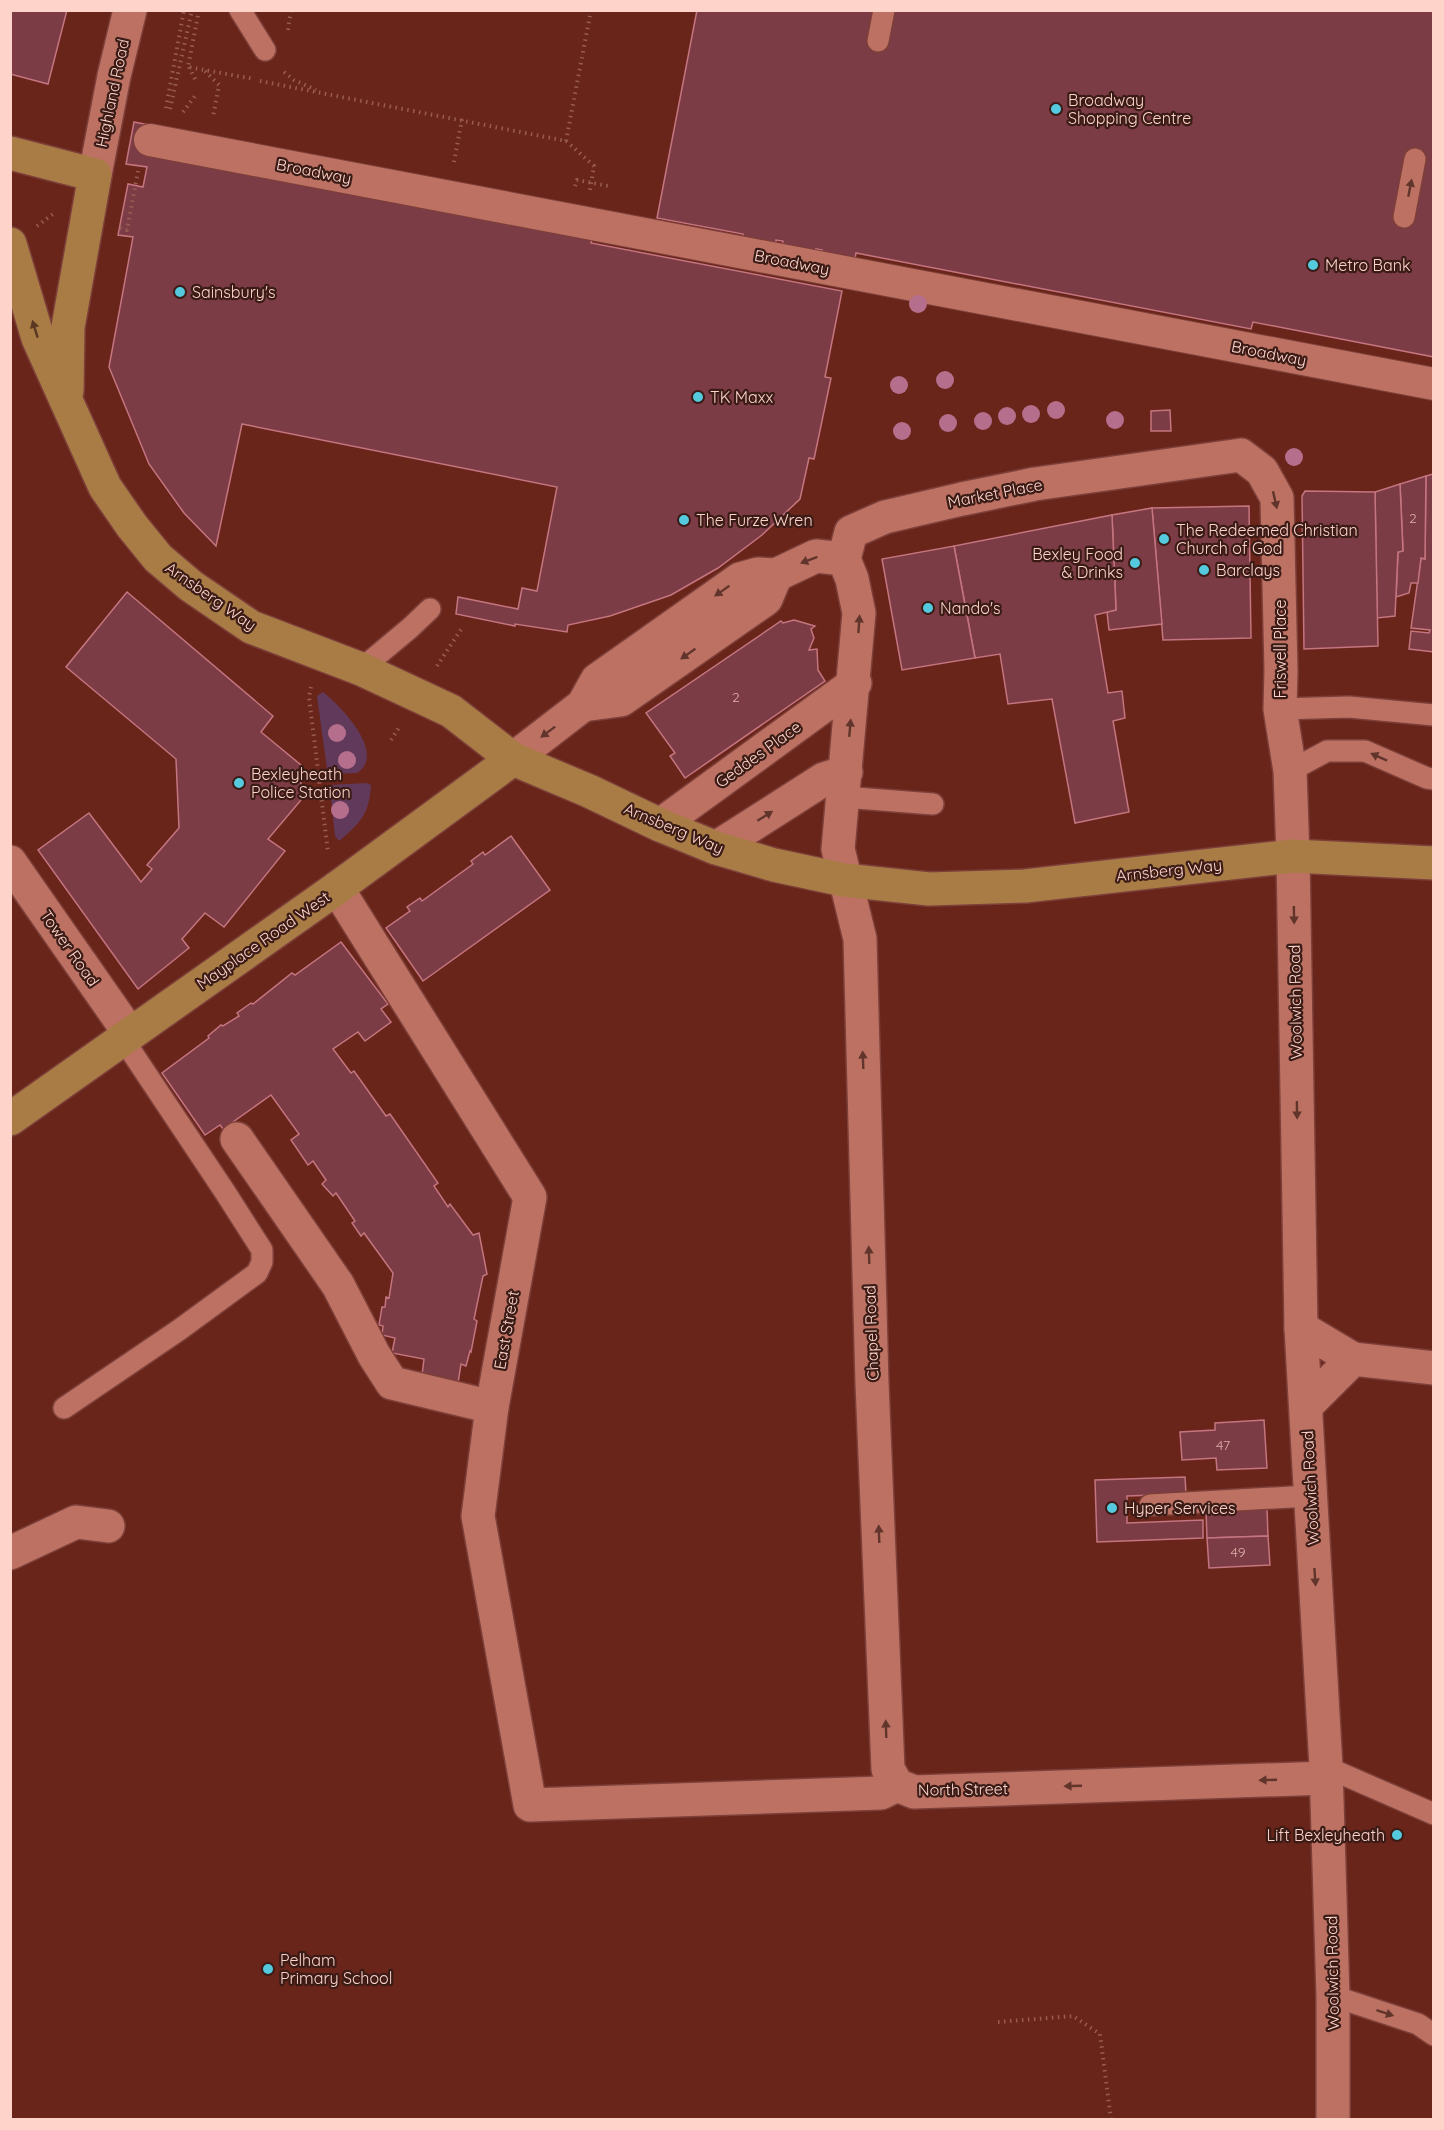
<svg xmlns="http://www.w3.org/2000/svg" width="1444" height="2130" viewBox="0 0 1444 2130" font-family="Quicksand,sans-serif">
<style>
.green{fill:#61395b}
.building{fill:#7c3c46;stroke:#c4757f;stroke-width:1.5}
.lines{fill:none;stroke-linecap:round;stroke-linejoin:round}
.service-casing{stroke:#7d3f39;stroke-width:24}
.pedestrian-casing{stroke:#7d3f39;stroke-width:34}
.minor-casing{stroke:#7d3f39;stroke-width:36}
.tertiary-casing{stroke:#7d3f39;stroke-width:36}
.primary-casing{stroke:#7d3f39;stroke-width:36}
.path{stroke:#985c52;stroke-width:4;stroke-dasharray:1.5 4.5;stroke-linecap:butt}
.service{stroke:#bd7162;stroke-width:21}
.pedestrian{stroke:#bd7162;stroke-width:32}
.minor{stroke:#bd7162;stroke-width:33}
.tertiary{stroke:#bd7162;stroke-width:33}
.primary{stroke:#a97c46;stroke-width:33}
.tree{fill:#b56e8b}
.oneway{fill:#61352c}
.oneway2{fill:#5b3824}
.poi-dot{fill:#55cadf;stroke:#3a1b15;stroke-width:2}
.labels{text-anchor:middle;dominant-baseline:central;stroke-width:4.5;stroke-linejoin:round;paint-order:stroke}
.number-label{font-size:14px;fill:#deada9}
.street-label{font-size:16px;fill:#fed3ca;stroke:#3a1b15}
.poi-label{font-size:16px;fill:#fed3ca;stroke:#3a1b15;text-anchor:start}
</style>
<rect width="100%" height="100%" fill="#69251a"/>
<g class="green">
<path d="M323,692c18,14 64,62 34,81l-25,1 -5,-5 -10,-73z"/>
<path d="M366,783l5,2c-2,30 -11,38 -32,56l-4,-5 -5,-48 1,-3z"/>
</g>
<g class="building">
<polygon points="10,10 67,10 48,84 10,74"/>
<polygon points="697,10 1434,10 1434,357 1253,322 1251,329 856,253 855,259 821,252 822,250 816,249 816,252 782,245 783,241 776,240 776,244 742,238 743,234 657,218"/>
<polygon points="134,122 597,212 591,243 842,291 825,377 831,378 814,459 809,458 800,499 762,535 718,568 671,595 610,616 568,625 567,632 515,624 515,626 456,614 458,597 518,609 522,588 537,591 557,487 242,424 216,546 184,513 149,464 109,367 133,237 118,235 128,184 143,187 147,167 126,164"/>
<polygon points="1170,410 1171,431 1151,431 1151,411"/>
<polygon points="1433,474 1434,474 1434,652 1409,649 1411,631 1429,633 1430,630 1411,628 1421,558 1425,559 1426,476"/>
<polygon points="1426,476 1425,559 1421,558 1418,583 1411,583 1409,593 1396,597 1398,552 1403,551 1400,484"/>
<polygon points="1400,484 1403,551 1398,552 1395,616 1377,618 1375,492"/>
<polygon points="1305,491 1375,492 1378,646 1304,649 1302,496"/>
<polygon points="1249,506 1251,638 1163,640 1152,508"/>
<polygon points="1152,508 1162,624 1109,630 1107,612 1116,610 1112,515"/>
<polygon points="1112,515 1116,610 1095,615 1108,693 1122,691 1125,718 1113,721 1129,812 1075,823 1052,699 1008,704 1000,654 975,658 954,546"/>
<polygon points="954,546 975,658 902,670 882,559"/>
<polygon points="127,592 273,716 261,732 301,765 301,800 268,839 285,851 224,927 205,913 182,939 189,948 138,989 38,850 89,813 141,882 152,869 147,865 179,828 176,759 66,667"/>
<polygon points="794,620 815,626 811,629 814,638 809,650 817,649 818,670 825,681 685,778 670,756 675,753 646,713 781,621 783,623"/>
<polygon points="511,836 550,890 423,981 386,928 410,911 407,907 420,898 422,901 473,864 471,861 483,852 485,855"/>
<polygon points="341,942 388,1004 381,1009 391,1022 365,1041 358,1032 333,1049 351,1073 354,1071 386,1116 390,1114 438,1183 434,1186 448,1207 450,1204 473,1235 479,1233 487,1274 483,1276 474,1319 477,1321 471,1352 470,1351 466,1366 461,1364 458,1383 422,1375 424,1359 392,1353 395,1338 382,1335 383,1326 379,1325 382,1307 385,1307 386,1297 389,1298 393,1273 364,1233 361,1236 352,1223 355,1221 336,1193 333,1196 322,1184 326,1180 313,1161 308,1165 291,1140 299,1134 271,1095 223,1129 220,1125 205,1135 162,1073 209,1038 208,1036 221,1025 223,1026 239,1016 237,1013 251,1003 253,1004 292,973 295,975"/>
<polygon points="1264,1420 1267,1468 1217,1470 1216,1458 1182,1460 1180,1432 1215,1430 1215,1423"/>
<polygon points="1185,1477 1186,1494 1127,1496 1127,1523 1203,1520 1203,1538 1097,1542 1095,1480"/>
<polygon points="1267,1508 1268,1536 1207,1538 1206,1511"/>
<polygon points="1268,1536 1270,1565 1209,1568 1207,1538"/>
</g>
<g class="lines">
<defs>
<g id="service">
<polyline points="240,10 265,50"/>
<polyline points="878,41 884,10"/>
<polyline points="1404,217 1415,159"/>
<polyline points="361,669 410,628 430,609"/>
<polyline points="1280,709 1349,707 1434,715"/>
<polyline points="1290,771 1327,751 1365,751 1427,778 1434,779"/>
<polyline points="843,797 933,804"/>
<polyline points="64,1408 179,1330 257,1273 262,1262 262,1250 225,1192 123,1039"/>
<polyline points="1150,1505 1309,1496"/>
<polyline points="1326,1767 1434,1814"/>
<polyline points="1333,1996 1418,2024 1434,2035"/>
</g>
<polyline id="pedestrian" points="150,140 1434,384"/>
<g id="minor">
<polyline points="844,559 852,579 859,613 838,849 860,939 872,1383 888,1769 897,1785"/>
<polyline points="844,559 851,532 885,517 962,499 1035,484 1241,455 1262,471 1277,498 1281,671 1280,709 1290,771 1293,856"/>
<polyline points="583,705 621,700 766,599 776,575"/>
<polyline points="513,759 583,705 597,680 740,579 758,574 776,575 816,556 844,559"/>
<polyline points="660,825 855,683"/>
<polyline points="716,848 824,779 846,772"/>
<polyline points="10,862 130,1034"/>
<polyline points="337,888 530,1197 492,1407 478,1516 530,1805 881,1793 897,1785 914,1792 1327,1778"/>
<polyline points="237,1139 338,1285 374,1355 392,1383 492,1407"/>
<polyline points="1301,1328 1353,1359"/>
<polyline points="1307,1405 1353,1359 1434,1368"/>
<polyline points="10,1553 76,1522 108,1526"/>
</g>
<g id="tertiary">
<polyline points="95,175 114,76 130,10"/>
<polyline points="1293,856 1301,1328 1326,1767 1333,1996 1333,2120"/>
</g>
<g id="primary">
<polyline points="10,153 95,175 68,327 67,391"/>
<polyline points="10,244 38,338 105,487 132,526 158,558 191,586 251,627 361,669 419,696 451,711 513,759 589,791 660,825 716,848 774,865 844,880 929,889 1025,886 1293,856 1434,863"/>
<polyline points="10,1119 337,888 513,759"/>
</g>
</defs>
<use href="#service" class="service-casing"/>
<use href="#pedestrian" class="pedestrian-casing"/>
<use href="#minor" class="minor-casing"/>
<use href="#tertiary" class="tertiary-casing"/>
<use href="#primary" class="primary-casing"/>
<g class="path">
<polyline points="199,10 188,67 254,79"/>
<polyline points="288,30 291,10"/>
<polyline points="189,67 197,83"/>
<polyline points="205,71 219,85 213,117"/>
<polyline points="284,72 294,80 316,90"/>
<polyline points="260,81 566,141 594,166 590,190"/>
<polyline points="166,108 184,10"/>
<polyline points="170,109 192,10"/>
<polyline points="183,112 195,96"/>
<polyline points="566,141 591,10"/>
<polyline points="454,162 462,119"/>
<polyline points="575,186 577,180 608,186"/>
<polyline points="37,226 53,214"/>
<polyline points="120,228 127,230 138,171"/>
<polyline points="437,666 462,628"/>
<polyline points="311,687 309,697 328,852"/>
<polyline points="391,740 400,726"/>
<polyline points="998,2022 1073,2016 1100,2034 1111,2120"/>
</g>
<use href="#service" class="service"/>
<use href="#pedestrian" class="pedestrian"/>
<use href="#minor" class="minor"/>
<use href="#tertiary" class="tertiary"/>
<use href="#primary" class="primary"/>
</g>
<g class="tree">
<circle cx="918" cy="304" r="9"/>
<circle cx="945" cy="380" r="9"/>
<circle cx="899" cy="385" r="9"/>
<circle cx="1056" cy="410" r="9"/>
<circle cx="1031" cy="414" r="9"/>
<circle cx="1007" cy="416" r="9"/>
<circle cx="1115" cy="420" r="9"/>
<circle cx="983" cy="421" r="9"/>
<circle cx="948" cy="423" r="9"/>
<circle cx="902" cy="431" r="9"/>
<circle cx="1294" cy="457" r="9"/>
<circle cx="337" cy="733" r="9"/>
<circle cx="347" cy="760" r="9"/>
<circle cx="340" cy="810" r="9"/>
</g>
<defs><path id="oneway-solid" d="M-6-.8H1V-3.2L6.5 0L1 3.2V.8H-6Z" transform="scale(1.5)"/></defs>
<g class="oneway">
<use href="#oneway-solid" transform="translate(1410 188) rotate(-79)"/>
<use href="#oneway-solid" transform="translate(1275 500) rotate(77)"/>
<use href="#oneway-solid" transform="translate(809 560) rotate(159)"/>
<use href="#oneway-solid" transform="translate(722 591) rotate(145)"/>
<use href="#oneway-solid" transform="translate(859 624) rotate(-86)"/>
<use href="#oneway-solid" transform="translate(688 654) rotate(145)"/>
<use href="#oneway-solid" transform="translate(850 728) rotate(-85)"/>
<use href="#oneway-solid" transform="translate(548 732) rotate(143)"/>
<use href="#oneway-solid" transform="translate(1379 757) rotate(-156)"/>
<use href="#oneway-solid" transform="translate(765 816) rotate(-32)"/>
<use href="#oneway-solid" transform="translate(1294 915) rotate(89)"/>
<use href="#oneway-solid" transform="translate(863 1060) rotate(-92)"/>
<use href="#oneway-solid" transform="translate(1297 1110) rotate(89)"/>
<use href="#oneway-solid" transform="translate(869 1255) rotate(-92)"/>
<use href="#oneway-solid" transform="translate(879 1534) rotate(-92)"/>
<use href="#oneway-solid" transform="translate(1315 1577) rotate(86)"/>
<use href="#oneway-solid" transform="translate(886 1729) rotate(-92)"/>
<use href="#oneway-solid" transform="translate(1268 1780) rotate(178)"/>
<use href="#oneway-solid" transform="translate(1073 1786) rotate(178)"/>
<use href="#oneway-solid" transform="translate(1385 2013) rotate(18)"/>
</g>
<use class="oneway2" href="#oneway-solid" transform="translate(35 329) rotate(-107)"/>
<g class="poi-dot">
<circle cx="1056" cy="109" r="6"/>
<circle cx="1313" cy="265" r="6"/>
<circle cx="180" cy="292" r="6"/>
<circle cx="698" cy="397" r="6"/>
<circle cx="684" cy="520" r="6"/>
<circle cx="1164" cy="539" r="6"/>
<circle cx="1135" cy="563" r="6"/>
<circle cx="1204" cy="570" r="6"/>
<circle cx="928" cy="608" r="6"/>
<circle cx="239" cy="783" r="6"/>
<circle cx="1112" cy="1508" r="6"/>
<circle cx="1397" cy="1835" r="6"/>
<circle cx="268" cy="1969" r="6"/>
</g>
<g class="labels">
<g class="number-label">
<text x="1413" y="518">2</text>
<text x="736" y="697">2</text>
<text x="1223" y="1445">47</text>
<text x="1238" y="1552">49</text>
</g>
<g class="street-label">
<text transform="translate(112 93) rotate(-78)">Highland Road</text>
<text transform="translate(314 171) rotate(11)">Broadway</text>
<text transform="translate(792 262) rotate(11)">Broadway</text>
<text transform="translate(1269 353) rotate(11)">Broadway</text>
<text transform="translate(995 493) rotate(-11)">Market Place</text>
<text transform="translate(211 596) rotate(35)">Arnsberg Way</text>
<text transform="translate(1280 649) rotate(-90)">Friswell Place</text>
<text transform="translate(758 754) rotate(-36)">Geddes Place</text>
<text transform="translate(674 828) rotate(23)">Arnsberg Way</text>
<text transform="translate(1169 870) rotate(-6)">Arnsberg Way</text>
<text transform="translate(263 940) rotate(-35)">Mayplace Road West</text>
<text transform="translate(70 948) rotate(55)">Tower Road</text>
<text transform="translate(1295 1002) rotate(-91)">Woolwich Road</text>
<text transform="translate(506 1330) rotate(-80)">East Street</text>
<text transform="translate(871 1333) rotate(-92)">Chapel Road</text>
<text transform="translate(1310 1488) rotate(-93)">Woolwich Road</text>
<text transform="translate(963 1789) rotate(-1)">North Street</text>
<text transform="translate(1332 1973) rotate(-91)">Woolwich Road</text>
</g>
<g class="poi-label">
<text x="1068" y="100">Broadway<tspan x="1068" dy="18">Shopping Centre</tspan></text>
<text x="1325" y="265">Metro Bank</text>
<text x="192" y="292">Sainsbury's</text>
<text x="710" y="397">TK Maxx</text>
<text x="696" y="520">The Furze Wren</text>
<text x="1176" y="530">The Redeemed Christian<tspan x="1176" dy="18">Church of God</tspan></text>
<text x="1123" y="554" text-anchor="end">Bexley Food<tspan x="1123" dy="18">&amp; Drinks</tspan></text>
<text x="1216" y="570">Barclays</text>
<text x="940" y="608">Nando's</text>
<text x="251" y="774">Bexleyheath<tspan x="251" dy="18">Police Station</tspan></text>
<text x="1124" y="1508">Hyper Services</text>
<text x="1385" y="1835" text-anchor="end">Lift Bexleyheath</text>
<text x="280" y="1960">Pelham<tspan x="280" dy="18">Primary School</tspan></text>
</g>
</g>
<rect width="1444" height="2130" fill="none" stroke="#fed3ca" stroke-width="24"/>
</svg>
